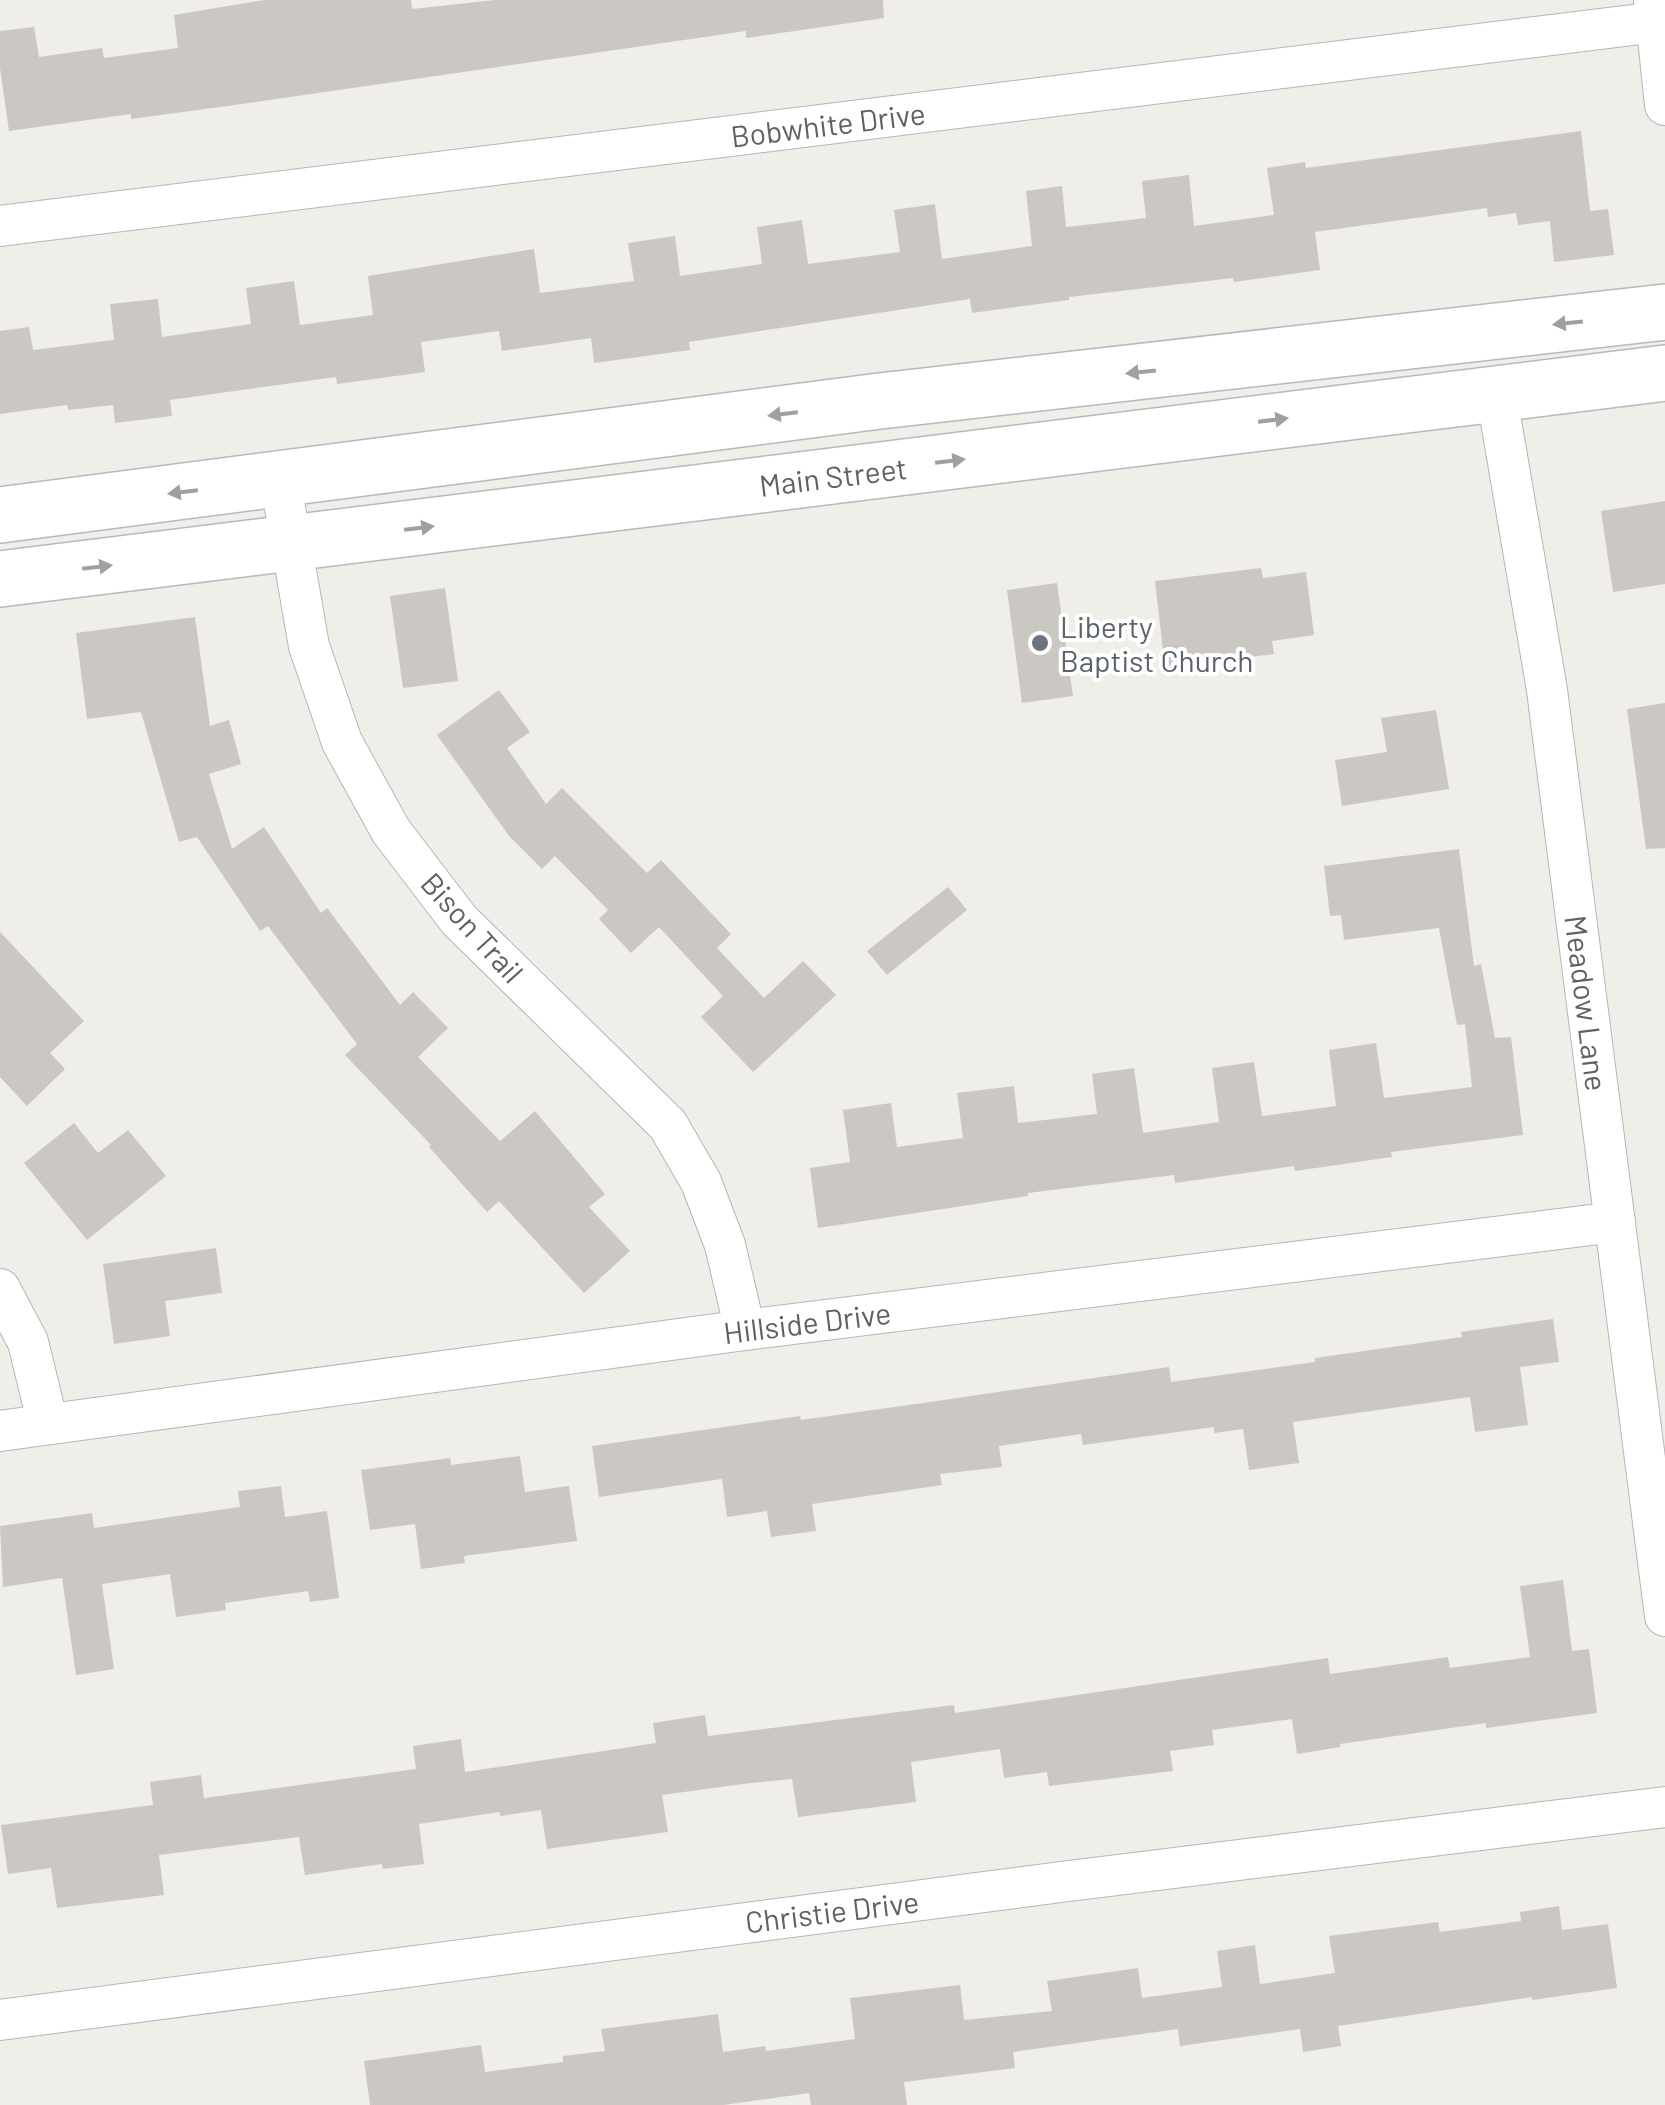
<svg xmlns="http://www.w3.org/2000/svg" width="1665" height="2105" viewBox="0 0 1665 2105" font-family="Barlow,sans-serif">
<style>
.building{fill:#cbc8c4}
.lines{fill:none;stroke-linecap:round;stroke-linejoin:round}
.minor-casing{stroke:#b4b6ba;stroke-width:42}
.secondary-casing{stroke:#b6b8bd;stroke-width:58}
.minor{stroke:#fff;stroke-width:40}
.secondary{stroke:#fff;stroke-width:55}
.oneway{fill:#9fa0a3}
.worship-dot{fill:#6b7280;stroke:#fff;stroke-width:4}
.labels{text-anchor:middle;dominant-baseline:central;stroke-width:8;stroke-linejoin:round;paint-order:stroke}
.street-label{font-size:30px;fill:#5f6166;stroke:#fff}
.worship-label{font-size:30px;fill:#5b616d;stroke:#fff;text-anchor:start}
</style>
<rect width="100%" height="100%" fill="#efeee8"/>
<g class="building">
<polygon points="264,0 411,0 412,9 495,0 883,0 884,18 746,38 746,31 235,105 131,119 131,114 9,131 0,68 0,31 34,27 39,57 102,48 104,58 178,48 174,15"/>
<polygon points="1581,131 1590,211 1608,209 1614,255 1554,262 1550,221 1518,225 1516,213 1488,217 1487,208 1315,232 1320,270 1234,282 1233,278 1069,297 1069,300 972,313 970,299 689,342 690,350 594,363 591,338 502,351 499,331 421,342 425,372 337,384 336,377 170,400 172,416 115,423 113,405 68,410 67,405 0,414 0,331 29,327 33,350 114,340 110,304 158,299 162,337 251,324 246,288 294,281 300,325 373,315 368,276 534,249 540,293 634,281 628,243 675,236 680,276 762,264 757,227 802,220 808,264 900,252 894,210 935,204 942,259 1032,246 1026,191 1062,186 1066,227 1146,218 1142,181 1189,175 1194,226 1274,215 1267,168 1305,162 1306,168"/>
<polygon points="1665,501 1665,584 1613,592 1601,511"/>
<polygon points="1261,568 1263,578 1306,572 1314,635 1272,641 1274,654 1165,668 1155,581"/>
<polygon points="1057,583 1073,696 1022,703 1007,590"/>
<polygon points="445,588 458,681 403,688 390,596"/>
<polygon points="195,617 210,726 229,720 241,764 209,774 232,849 264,827 321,913 327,908 400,1005 413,992 448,1028 418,1057 500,1141 535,1111 605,1194 589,1207 630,1251 584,1293 499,1201 487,1212 429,1147 431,1145 345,1055 357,1044 268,926 260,931 197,837 179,842 141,712 87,719 76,633"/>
<polygon points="499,690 530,732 507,748 546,804 562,788 647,873 661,860 731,934 717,948 764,998 803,961 836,995 753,1072 701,1017 723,996 659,927 631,953 599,919 608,910 555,856 542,869 509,836 437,735"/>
<polygon points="1665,703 1665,848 1646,849 1627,709"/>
<polygon points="1436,710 1449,789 1342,806 1335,760 1387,752 1381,718"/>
<polygon points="1459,849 1474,966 1481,964 1495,1038 1511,1037 1523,1135 1391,1152 1392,1157 1295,1171 1294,1166 1175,1183 1174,1175 1028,1193 1028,1196 818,1228 810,1168 850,1162 843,1110 891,1103 897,1147 963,1138 957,1093 1014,1086 1018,1123 1097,1114 1092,1074 1134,1068 1143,1133 1219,1122 1212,1068 1254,1062 1262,1116 1336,1106 1329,1050 1376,1043 1384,1098 1472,1087 1465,1024 1457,1025 1439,928 1344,940 1341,915 1330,916 1324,866"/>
<polygon points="948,887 967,910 887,975 867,951"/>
<polygon points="0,932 84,1021 50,1053 65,1069 27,1106 0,1077"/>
<polygon points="74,1123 98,1153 128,1130 166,1176 87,1240 24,1163"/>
<polygon points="216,1248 222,1293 165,1301 170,1336 114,1344 103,1264"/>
<polygon points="1553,1319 1559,1362 1520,1367 1528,1425 1475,1432 1470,1397 1293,1422 1299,1463 1249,1470 1243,1429 1214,1433 1214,1427 1083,1445 1081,1434 999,1446 1002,1467 940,1474 942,1485 812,1504 816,1531 771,1537 767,1511 727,1517 722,1479 599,1497 592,1446 800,1416 801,1420 930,1402 1169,1367 1171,1382 1315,1362 1315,1358 1462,1337 1461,1332"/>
<polygon points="520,1456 525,1492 569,1486 577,1541 464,1556 465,1563 421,1569 415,1524 370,1530 361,1470 450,1458 451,1465"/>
<polygon points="281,1486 285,1517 327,1511 339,1598 310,1602 308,1591 225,1603 226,1610 176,1617 170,1574 102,1584 114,1669 76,1675 62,1578 3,1587 0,1526 92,1513 94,1528 240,1507 238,1491"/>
<polygon points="1563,1580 1572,1651 1589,1649 1597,1713 1486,1728 1486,1723 1340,1744 1340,1747 1297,1754 1292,1719 1212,1730 1214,1745 1170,1751 1173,1771 1049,1786 1047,1772 1004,1778 1000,1749 911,1762 916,1802 798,1817 792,1779 743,1784 662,1795 668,1832 547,1849 541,1810 500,1816 500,1812 419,1824 424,1864 383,1869 382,1864 305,1875 299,1837 159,1855 164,1895 57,1908 51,1868 8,1874 1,1825 153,1805 150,1782 201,1775 204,1798 416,1769 413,1746 461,1739 465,1772 656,1743 653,1723 705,1715 708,1736 954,1705 955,1713 1328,1658 1330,1674 1448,1657 1450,1668 1530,1657 1520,1586"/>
<polygon points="1559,1906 1562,1930 1608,1924 1617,1988 1532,2000 1532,1997 1338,2026 1341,2046 1303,2052 1300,2029 1180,2046 1178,2029 1013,2052 1015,2068 904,2082 907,2105 811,2105 809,2093 724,2105 370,2105 364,2061 481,2045 485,2072 563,2062 563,2056 605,2051 601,2029 718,2014 723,2052 765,2046 766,2051 855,2039 850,1998 960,1985 964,2020 1052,2011 1047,1981 1138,1968 1142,1998 1222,1987 1217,1951 1255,1945 1260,1984 1335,1973 1329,1936 1438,1922 1440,1932 1521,1921 1520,1912"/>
</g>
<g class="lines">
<defs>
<g id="minor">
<polyline points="1654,0 1665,105"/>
<polyline points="0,226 1657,22"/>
<polyline points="1496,392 1547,690 1665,1616"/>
<polyline points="280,479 309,646 342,742 391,831 459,920 668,1125 701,1182 725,1245 745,1330"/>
<polyline points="0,1289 28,1342 48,1424"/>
<polyline points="0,1431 745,1330 1615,1222"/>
<polyline points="0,2020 1061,1882 1665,1807"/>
</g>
<g id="secondary">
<polyline points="0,515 880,401 1665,312"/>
<polyline points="0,579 1665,373"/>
</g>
</defs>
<use href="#minor" class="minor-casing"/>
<use href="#secondary" class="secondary-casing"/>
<use href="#minor" class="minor"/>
<use href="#secondary" class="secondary"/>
</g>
<defs><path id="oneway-solid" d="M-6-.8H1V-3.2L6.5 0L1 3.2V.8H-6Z" transform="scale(2.5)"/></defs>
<g class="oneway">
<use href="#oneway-solid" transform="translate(1568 323) rotate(174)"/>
<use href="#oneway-solid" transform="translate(1141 372) rotate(174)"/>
<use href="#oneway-solid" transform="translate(783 414) rotate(173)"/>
<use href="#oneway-solid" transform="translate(1273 420) rotate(-7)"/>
<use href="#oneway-solid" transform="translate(950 461) rotate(-7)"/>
<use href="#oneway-solid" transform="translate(183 492) rotate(173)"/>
<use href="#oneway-solid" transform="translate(419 528) rotate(-7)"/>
<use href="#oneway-solid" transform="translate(97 567) rotate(-7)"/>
</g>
<circle class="worship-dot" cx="1040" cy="643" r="10"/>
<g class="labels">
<g class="street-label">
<text transform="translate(828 124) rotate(-7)">Bobwhite Drive</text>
<text transform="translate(833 476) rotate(-7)">Main Street</text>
<text transform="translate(473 927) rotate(48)">Bison Trail</text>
<text transform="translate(1587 1003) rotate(83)">Meadow Lane</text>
<text transform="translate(807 1322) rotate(-7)">Hillside Drive</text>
<text transform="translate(832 1911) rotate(-7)">Christie Drive</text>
</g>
<g class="worship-label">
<text x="1060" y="626">Liberty<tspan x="1060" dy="34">Baptist Church</tspan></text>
</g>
</g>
</svg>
